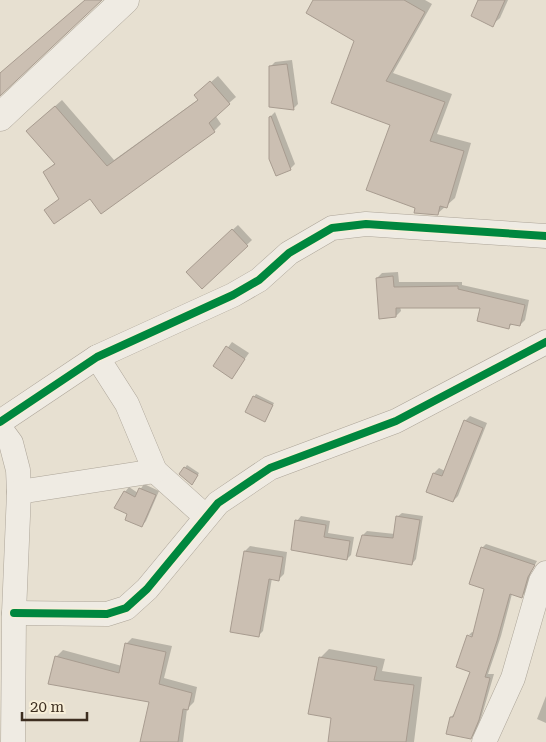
<svg xmlns="http://www.w3.org/2000/svg" width="546" height="742" viewBox="0 0 546 742" font-family="'Roboto Serif',serif">
<style>
.shadow{fill:#0003}
.building{fill:#cbbfb2;stroke:#a89c90}
.lines{fill:none;stroke-linecap:round;stroke-linejoin:round}
.minor-casing{stroke:#ada599;stroke-width:25}
.tertiary-casing{stroke:#ada599;stroke-width:29}
.minor{stroke:#efebe3;stroke-width:24}
.tertiary{stroke:#efebe3;stroke-width:28}
.cycleway-casing{stroke:#f7eed8;stroke-width:11}
.cycleway{stroke:#00873e;stroke-width:8}
</style>
<rect width="100%" height="100%" fill="#e7e0d1"/>
<g class="shadow">
<polygon points="314,0 425,0 432,4 393,73 452,94 437,134 471,143 455,198 437,214 417,207 392,124 356,40"/>
<polygon points="479,0 508,0 500,18 492,25"/>
<polygon points="292,60 298,104 293,109 270,67 275,62"/>
<polygon points="218,76 236,97 215,115 221,124 214,131 102,212 91,197 46,210 60,198 45,172 56,162 35,124 62,100 114,160 199,99 203,89"/>
<polygon points="275,112 295,164 290,169 270,117"/>
<polygon points="238,225 252,240 202,287 192,267"/>
<polygon points="398,272 399,282 462,282 462,285 529,300 525,320 520,325 513,323 509,327 481,306 400,306 401,311 396,316 377,278 382,273"/>
<polygon points="232,342 249,353 232,377 215,365"/>
<polygon points="256,394 274,403 265,421 254,397"/>
<polygon points="470,416 487,423 458,496 453,501 427,491 434,473 439,468 445,471 465,421"/>
<polygon points="187,465 199,473 194,482 181,474"/>
<polygon points="144,484 159,491 146,521 142,526 129,514 125,492 129,487 138,493"/>
<polygon points="402,513 423,516 416,559 412,564 363,535 367,531 395,534 397,517"/>
<polygon points="301,516 330,521 328,533 354,537 351,555 347,559 297,521"/>
<polygon points="486,544 537,561 531,572 525,593 521,597 512,594 501,636 488,674 494,674 482,715 475,734 471,738 451,717 455,713 471,671 468,636 479,638 469,635 472,632 475,633 486,588 482,548"/>
<polygon points="250,546 287,552 284,574 279,579 272,578 263,631 258,636 232,631 245,551"/>
<polygon points="132,638 172,646 164,678 197,687 194,702 187,709 183,742 142,742 150,701 49,683 57,656 63,650 122,666 126,644"/>
<polygon points="329,649 385,659 382,671 422,677 414,742 329,742 332,717 320,658"/>
<polygon points="546,696 546,723 537,719"/>
</g>
<g class="building">
<polygon points="85,0 102,0 0,96 0,73"/>
<polygon points="313,0 404,0 425,12 386,81 445,102 430,141 464,151 447,208 440,206 438,215 414,213 415,208 366,190 390,125 331,103 354,41 306,13"/>
<polygon points="478,0 505,0 493,27 471,16"/>
<polygon points="287,64 294,110 269,107 269,66"/>
<polygon points="210,81 230,104 209,123 215,132 101,214 90,199 54,224 44,210 59,199 43,172 55,164 26,131 55,106 107,166 198,100 194,95"/>
<polygon points="271,116 291,170 276,176 269,159 269,117"/>
<polygon points="232,229 248,246 202,289 186,272"/>
<polygon points="393,276 394,287 458,286 458,289 525,305 520,326 510,324 509,329 477,321 480,308 396,308 396,317 379,319 376,278"/>
<polygon points="226,346 245,359 232,379 213,366"/>
<polygon points="253,396 273,405 265,422 245,412"/>
<polygon points="464,420 483,428 453,502 426,492 433,473 442,476"/>
<polygon points="184,467 198,475 192,485 179,474"/>
<polygon points="139,488 156,495 142,527 125,520 127,514 114,508 124,491 135,497"/>
<polygon points="396,516 420,520 412,565 356,556 362,535 393,538"/>
<polygon points="295,520 326,525 324,537 350,541 347,560 291,550"/>
<polygon points="481,547 535,565 528,577 522,598 510,594 497,641 485,677 490,678 479,720 471,739 446,734 450,717 453,717 470,672 456,667 467,635 472,637 484,589 469,584"/>
<polygon points="244,551 283,557 279,581 269,579 259,637 230,632"/>
<polygon points="125,643 166,652 159,684 192,693 188,710 183,709 178,742 140,742 149,702 48,684 55,656 119,673"/>
<polygon points="319,657 377,667 374,680 414,685 406,742 328,742 331,718 308,714"/>
</g>
<g class="lines">
<defs>
<g id="minor">
<polyline points="97,357 127,404 155,471 205,516"/>
<polyline points="0,422 97,357 233,295 259,280 289,253 332,228 366,224 546,236"/>
<polyline points="0,428 11,443 18,470 19,492 14,613 13,742"/>
<polyline points="19,492 155,471"/>
<polyline points="14,613 107,614 126,608 147,589 218,503 270,468 396,421 546,342"/>
<polyline points="484,742 513,678 541,581 546,573"/>
</g>
<polyline id="tertiary" points="0,117 125,0"/>
</defs>
<use href="#minor" class="minor-casing"/>
<use href="#tertiary" class="tertiary-casing"/>
<use href="#minor" class="minor"/>
<use href="#tertiary" class="tertiary"/>
<defs>
<g id="cycleway">
<polyline points="0,422 97,357 233,295 259,280 289,253 332,228 366,224 546,236"/>
<polyline points="14,613 107,614 126,608 147,589 218,503 270,468 396,421 546,342"/>
</g>
</defs>
<use href="#cycleway" class="cycleway-casing"/>
<use href="#cycleway" class="cycleway"/>
</g>
<path d="M22 712v8h65v-8" fill="none" stroke="#3d2e20" stroke-width="2.5"/>
<text x="30" y="712" font-size="15" fill="#3d2e20" stroke="#f7eed8" stroke-width="4" paint-order="stroke">20 m</text>
</svg>
